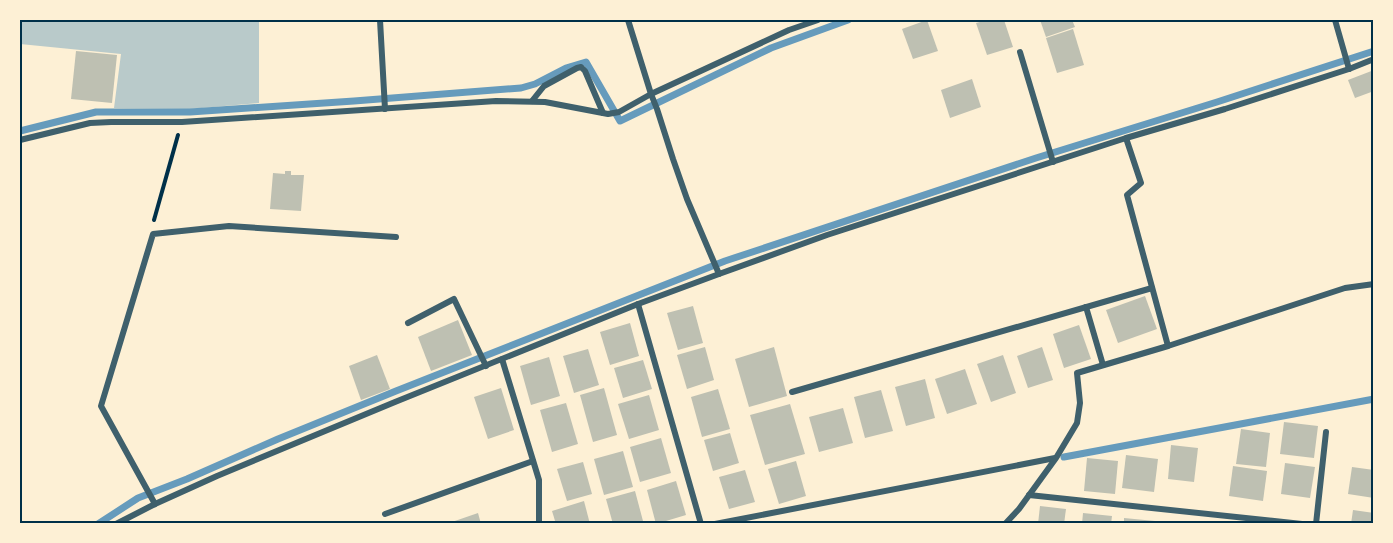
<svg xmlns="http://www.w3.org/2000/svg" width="1393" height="543" viewBox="0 0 1393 543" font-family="Signika,sans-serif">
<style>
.green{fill:#b9caca}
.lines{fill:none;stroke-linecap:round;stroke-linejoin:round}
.stream{stroke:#669bbc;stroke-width:7}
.building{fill:#bec0b2}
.path{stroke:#003049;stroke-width:4}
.minor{stroke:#3f606c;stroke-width:6}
.neatline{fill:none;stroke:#003049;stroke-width:2}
</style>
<rect width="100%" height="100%" fill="#fdf0d5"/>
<polygon class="green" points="20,20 259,20 259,103 190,109 114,108 121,54 20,44"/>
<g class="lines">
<g class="stream">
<polyline points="20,131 96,112 190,112 354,101 521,88 535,84 566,68 586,62 620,121 771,48 848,20"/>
<polyline points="1064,457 1374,399"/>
<polyline points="98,524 138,498 187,479 278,439 396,391 725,261 1036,158 1217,102 1374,51"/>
</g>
</g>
<g class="building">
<polygon points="927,20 938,51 913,59 902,29"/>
<polygon points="987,20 1004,20 1013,47 987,55 976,23"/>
<polygon points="1040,20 1072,20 1075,27 1046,37"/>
<polygon points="1073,29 1084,65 1057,73 1046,38"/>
<polygon points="76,51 117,55 112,103 71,99"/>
<polygon points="1374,70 1374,91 1355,98 1348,80"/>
<polygon points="972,79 981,107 950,118 941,90"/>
<polygon points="285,171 291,171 291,175 304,175 301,211 270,209 273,173 285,174"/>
<polygon points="1145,296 1157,329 1118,343 1106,310"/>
<polygon points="693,306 703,343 678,350 667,313"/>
<polygon points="458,320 472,355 431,371 418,337"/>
<polygon points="630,323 639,356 610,365 600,332"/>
<polygon points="1079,325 1091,359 1064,368 1053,334"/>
<polygon points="705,347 714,380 687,389 677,355"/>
<polygon points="774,347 787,396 749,407 735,359"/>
<polygon points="1042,347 1053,380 1028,388 1017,356"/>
<polygon points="588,349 599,385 574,393 563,356"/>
<polygon points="377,355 390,389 361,400 349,366"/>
<polygon points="1003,355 1016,393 991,402 977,364"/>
<polygon points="549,357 560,396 531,405 520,366"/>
<polygon points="643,360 652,389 623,398 614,368"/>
<polygon points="965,369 977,404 947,414 935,379"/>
<polygon points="925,379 935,418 906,426 895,387"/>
<polygon points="501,388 514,430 488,439 474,397"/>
<polygon points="604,388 617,435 593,442 580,395"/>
<polygon points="718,389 730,429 702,437 691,397"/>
<polygon points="881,390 893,431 865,438 854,397"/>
<polygon points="649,395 659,430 629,439 618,404"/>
<polygon points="566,403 578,444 552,452 540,410"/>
<polygon points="790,404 805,454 765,465 750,415"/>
<polygon points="843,408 853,443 819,452 809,417"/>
<polygon points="1284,422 1318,426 1314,458 1280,454"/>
<polygon points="1241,429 1270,433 1266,467 1236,464"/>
<polygon points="730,433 739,463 713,471 704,440"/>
<polygon points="661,438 671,473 640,482 630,447"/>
<polygon points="1171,445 1198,448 1194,482 1168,479"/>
<polygon points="623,451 633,487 604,495 594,459"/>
<polygon points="1126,455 1158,459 1154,492 1122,488"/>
<polygon points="1087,458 1118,461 1115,494 1084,491"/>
<polygon points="796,461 806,496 779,504 768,469"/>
<polygon points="583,462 592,494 567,501 557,469"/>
<polygon points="1285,463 1315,467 1310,498 1281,494"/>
<polygon points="1233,466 1267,471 1263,501 1229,496"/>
<polygon points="1352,467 1374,470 1374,498 1348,494"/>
<polygon points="745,470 755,502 729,509 719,477"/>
<polygon points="676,481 686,515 656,524 647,490"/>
<polygon points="635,491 643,521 633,524 613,524 606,499"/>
<polygon points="584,501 590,524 556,524 552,511"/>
<polygon points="1040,506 1066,509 1064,524 1038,524"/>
<polygon points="1353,510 1374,513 1374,524 1351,524"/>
<polygon points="478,513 481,524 449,524 449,523"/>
<polygon points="1083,513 1112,516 1111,524 1082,524"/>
<polygon points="1124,518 1155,521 1155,524 1124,524"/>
</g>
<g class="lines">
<polyline class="path" points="154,220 178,135"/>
<g class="minor">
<polyline points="380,20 385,109"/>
<polyline points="628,20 651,94 657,109 673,159 687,199 719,274"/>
<polyline points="1335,20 1349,69"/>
<polyline points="1020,52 1053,162"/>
<polyline points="532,101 544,86 577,68 581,67 585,71 603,113"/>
<polyline points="1126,138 1141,183 1127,195 1168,346"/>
<polyline points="20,140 90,123 111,122 182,122 496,101 545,102 608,114 619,112 651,94 789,30 818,20"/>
<polyline points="638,304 701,524"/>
<polyline points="1086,307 1103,365"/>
<polyline points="408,323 454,299 486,366"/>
<polyline points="502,359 539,480 539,524"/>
<polyline points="792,392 1152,288"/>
<polyline points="1029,495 1302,524"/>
<polyline points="155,504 101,406 153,234 229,226 396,237"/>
<polyline points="385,514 533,461"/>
<polyline points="116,524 155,504 217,476 395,402 638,304 719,274 827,235 1126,138 1225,109 1349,69 1374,59"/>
<polyline points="715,524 1055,458"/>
<polyline points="1005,524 1019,509 1056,458 1077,423 1080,403 1077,373 1168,346 1345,288 1374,284"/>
<polyline points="1316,524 1326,432"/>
</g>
</g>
<rect width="1393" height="543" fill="none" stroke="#fdf0d5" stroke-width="42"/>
<rect x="21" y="21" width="1351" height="501" class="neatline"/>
</svg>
